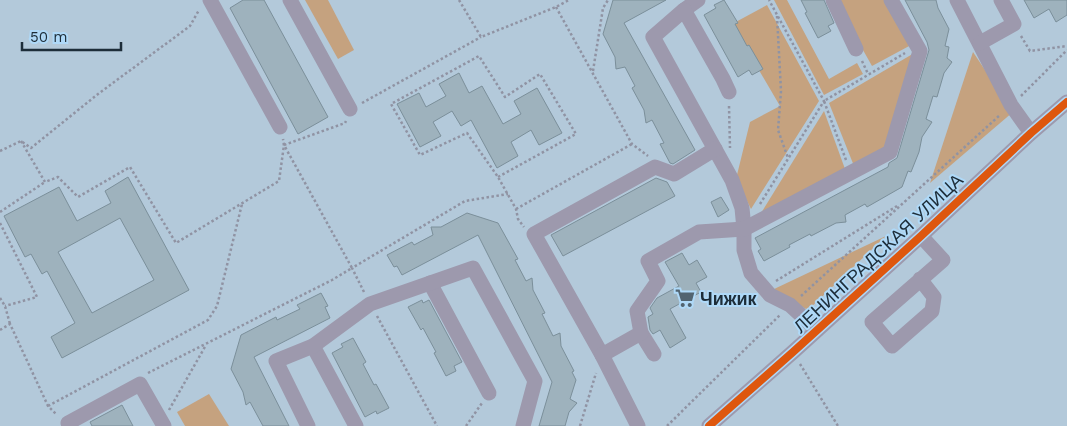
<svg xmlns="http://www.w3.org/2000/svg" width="1067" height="426" viewBox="0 0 1067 426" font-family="'Work Sans',sans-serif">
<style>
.green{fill:#c5a27f}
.building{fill:#9eb2bd;stroke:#7b8f9a;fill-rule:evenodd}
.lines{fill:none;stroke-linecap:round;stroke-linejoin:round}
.path{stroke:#9093a3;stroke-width:2.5;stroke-dasharray:2.5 2.5;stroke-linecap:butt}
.minor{stroke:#9d99ad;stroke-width:15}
.cycleway-casing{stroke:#afd9f8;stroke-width:11}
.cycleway{stroke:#de570e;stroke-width:8}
.labels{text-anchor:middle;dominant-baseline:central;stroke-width:4;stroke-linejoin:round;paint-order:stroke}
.street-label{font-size:18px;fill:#1d2d39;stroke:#afd9f8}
.poi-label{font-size:18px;font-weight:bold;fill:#1d2d39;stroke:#afd9f8;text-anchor:start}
</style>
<rect width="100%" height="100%" fill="#b3c9da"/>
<g class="green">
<polygon points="305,0 328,0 354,50 338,59"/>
<polygon points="774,0 787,0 829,79 857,63 863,74 824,95"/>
<polygon points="835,0 886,0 911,45 872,66"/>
<polygon points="767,5 819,101 751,209 736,179 750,122 780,106 732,24"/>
<polygon points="916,52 885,149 854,166 829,103"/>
<polygon points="973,52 1013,112 930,183"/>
<polygon points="824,111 845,169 758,218"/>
<polygon points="886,236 808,310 772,290"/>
<polygon points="209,394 229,426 185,426 177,412"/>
</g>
<g class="building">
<polygon points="243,0 264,0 328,117 298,134 230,8"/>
<polygon points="613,0 666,0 624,23 695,150 673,164 670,163 660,144 664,143 652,120 646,123 644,110 632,88 635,86 625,67 616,69 615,57 603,34"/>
<polygon points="724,0 738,23 735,24 747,46 749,45 763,69 752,75 749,70 738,77 704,15 716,8 714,5"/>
<polygon points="801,0 824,0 834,23 828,26 831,31 818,38 805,13 807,12"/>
<polygon points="905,0 936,0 938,8 949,29 945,46 949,47 947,58 952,62 944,73 937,97 933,96 926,119 932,122 922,137 919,152 911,172 908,171 902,187 867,207 865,204 845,215 846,222 836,223 811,236 810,234 789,245 790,247 764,261 758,251 761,249 755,238 888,167 889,163 897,158 929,50 927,42"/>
<polygon points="1024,0 1067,0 1067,15 1056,22 1049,9 1034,18"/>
<polygon points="459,73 469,93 482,86 503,124 521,114 514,101 537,88 562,133 539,145 531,130 511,142 518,156 497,168 471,120 461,126 452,111 433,122 441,136 420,147 397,104 419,93 426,107 446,96 439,84"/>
<path d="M128,177l61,113 -127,68 -11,-21 24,-14 -28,-52 -5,3 -11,-20 -6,3 -21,-41 55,-29 18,34 34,-18 -6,-12zM120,218l34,62 -62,33 -34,-61z"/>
<polygon points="656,178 667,182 675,196 563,256 551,235"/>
<polygon points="721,197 729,210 718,217 711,202"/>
<polygon points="467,213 498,223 518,259 515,260 526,281 532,278 533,290 545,313 542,314 553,336 560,333 561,346 574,371 572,372 576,380 570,399 577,403 569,412 565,426 539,426 552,382 478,235 402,275 397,266 394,267 387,255 412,242 414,245 433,235 431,227 441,227"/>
<polygon points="682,253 689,265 697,260 707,277 696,283 701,292 670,309 686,338 670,348 660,330 653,334 650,330 648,317 653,314 650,308 657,298 679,286 665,262"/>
<polygon points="321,293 328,306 325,307 330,318 254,357 289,426 263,426 250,402 246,405 243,392 231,369 241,335 276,317 277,320 300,309 297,305"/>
<polygon points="422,300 423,303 429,300 462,362 454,366 456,371 446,376 434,353 436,352 423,328 421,330 408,307"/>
<polygon points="353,338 366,362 363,364 374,385 376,384 389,408 377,414 376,411 365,417 332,353 343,347 341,344"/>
<polygon points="122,405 133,426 92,426 90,422"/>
</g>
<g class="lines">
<g class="path">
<polyline points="459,0 481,37 556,7 569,0"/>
<polyline points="556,7 632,144 648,156"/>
<polyline points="777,16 781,91 778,130 788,158"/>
<polyline points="1021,36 1030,51 1067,46"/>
<polyline points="862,61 868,74"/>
<polyline points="593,71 603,8 608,0"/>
<polyline points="1021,96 1067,50"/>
<polyline points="362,103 481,37"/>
<polyline points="729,106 730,148"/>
<polyline points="21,141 45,182 58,177 78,197 130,167 176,243 279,181 284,145 283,139"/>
<polyline points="0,151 21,141 31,148 98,94 190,26 199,10"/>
<polyline points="846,160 824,101 905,53"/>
<polyline points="498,177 576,134 540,74 505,97 479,56 391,104 420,155 467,133 498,177 516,209 518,219 524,227"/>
<polyline points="760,204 824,101 769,0"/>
<polyline points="516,209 632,144"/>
<polyline points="0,212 45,182"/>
<polyline points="0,223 37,297 5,306"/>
<polyline points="776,281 897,206"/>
<polyline points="364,292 352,268 465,201 508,194"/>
<polyline points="801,296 1000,115"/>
<polyline points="0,298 5,306 10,324"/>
<polyline points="377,316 437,426"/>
<polyline points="0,330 10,324 48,406 57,415"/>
<polyline points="800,364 838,426"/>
<polyline points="148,373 332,280 352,268 284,145 345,123 346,121"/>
<polyline points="48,406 208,320 217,306 242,204"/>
<polyline points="169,410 206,345"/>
<polyline points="466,426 482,403"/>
<polyline points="580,426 596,373"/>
<polyline points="667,426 780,315"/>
</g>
<g class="minor">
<polyline points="210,0 280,127"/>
<polyline points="290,0 350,109"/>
<polyline points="833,0 856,49"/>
<polyline points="957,0 1011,105 1031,133"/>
<polyline points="684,10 698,0"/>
<polyline points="980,43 1014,24 1001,0"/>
<polyline points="729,92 723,79 684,10 653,37 732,180 742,208 744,229 744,250 751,273 770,295 790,305 817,330"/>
<polyline points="920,279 934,297 932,311 892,346 872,322 943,260 921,236"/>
<polyline points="430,283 489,393"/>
<polyline points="641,333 654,354"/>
<polyline points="313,346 356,426"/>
<polyline points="602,355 534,234 655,167 674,174 715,149"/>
<polyline points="69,426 68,423 140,384 164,426"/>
<polyline points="308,426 276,361 313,346 370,304 473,268 535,381 523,426"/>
<polyline points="638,426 602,355 641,333 637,311 658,281 648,261 699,232 744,229 890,152 920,51 891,0"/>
<polyline points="709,426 793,352 921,236 1031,133 1067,102"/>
</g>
<defs>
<polyline id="cycleway" points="709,426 793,352 921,236 1031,133 1067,102"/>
</defs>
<use href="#cycleway" class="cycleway-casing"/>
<use href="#cycleway" class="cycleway"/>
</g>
<defs>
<symbol id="supermarket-bare" viewBox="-9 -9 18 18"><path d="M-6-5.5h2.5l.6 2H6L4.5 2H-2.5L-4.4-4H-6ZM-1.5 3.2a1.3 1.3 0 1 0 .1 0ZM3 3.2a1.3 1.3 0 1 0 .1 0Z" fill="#526471" stroke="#afd9f8" stroke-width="2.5" paint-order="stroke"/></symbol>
</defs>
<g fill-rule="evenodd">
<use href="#supermarket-bare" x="671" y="284" width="28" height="28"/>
</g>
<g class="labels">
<g class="street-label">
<text transform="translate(878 253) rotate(-43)">ЛЕНИНГРАДСКАЯ УЛИЦА</text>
</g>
<g class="poi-label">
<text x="700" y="298">Чижик</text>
</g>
</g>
<path d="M22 42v8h99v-8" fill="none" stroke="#1d2d39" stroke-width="2.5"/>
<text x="30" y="42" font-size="15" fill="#1d2d39" stroke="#afd9f8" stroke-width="4" paint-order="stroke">50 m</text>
</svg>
